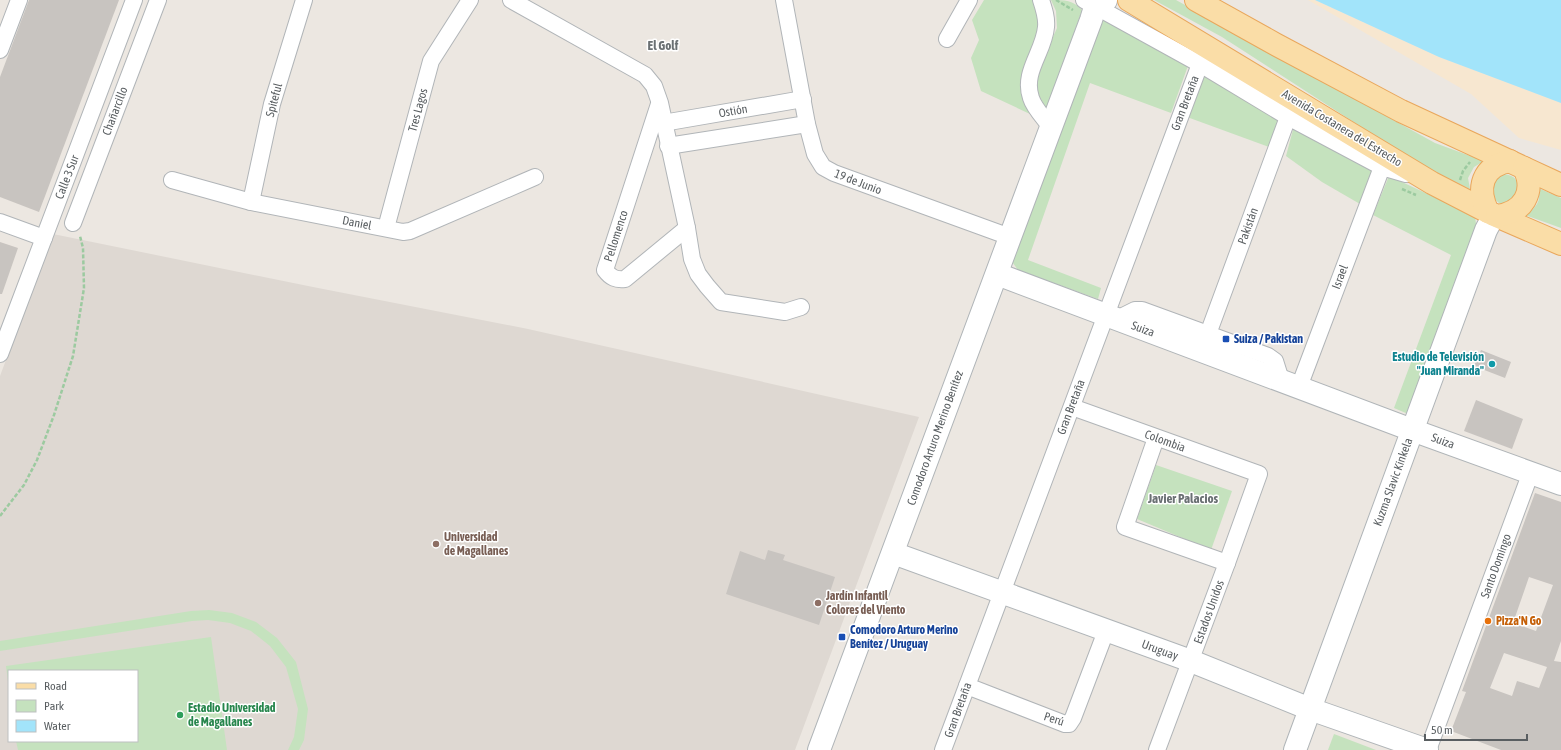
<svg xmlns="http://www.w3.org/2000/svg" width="1561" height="750" viewBox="0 0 1561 750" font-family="'Asap Condensed',sans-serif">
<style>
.education{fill:#ded8d2;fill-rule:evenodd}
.green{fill:#c5e2be}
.sand{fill:#f7e7d0}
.water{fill:#a2e4fa}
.building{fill:#c8c4c0;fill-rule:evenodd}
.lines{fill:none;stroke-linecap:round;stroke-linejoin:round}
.street-casing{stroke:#b1b5b8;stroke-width:18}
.secondary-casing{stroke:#b0b5b8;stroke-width:24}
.primary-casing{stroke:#e9a75c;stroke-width:24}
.path{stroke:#9ccaa0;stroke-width:2.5;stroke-dasharray:4 2;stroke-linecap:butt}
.street{stroke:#fff;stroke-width:16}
.secondary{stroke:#fff;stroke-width:22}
.primary{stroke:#fadda7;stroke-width:22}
.transit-dot{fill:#1a4fb4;stroke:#fff;stroke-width:1.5}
.culture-dot{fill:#0f9aa8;stroke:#fff;stroke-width:1.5}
.education-dot{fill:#8d6e63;stroke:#fff;stroke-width:1.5}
.food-dot{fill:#e8710a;stroke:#fff;stroke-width:1.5}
.leisure-dot{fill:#2e9e5b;stroke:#fff;stroke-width:1.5}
.labels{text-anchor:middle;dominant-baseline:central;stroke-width:3;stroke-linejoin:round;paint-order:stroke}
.street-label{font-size:12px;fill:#595e61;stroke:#fff}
.transit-label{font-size:12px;font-weight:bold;fill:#164399;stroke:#fff;text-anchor:start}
.culture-label{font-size:12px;font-weight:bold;fill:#0d838f;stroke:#fff;text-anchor:end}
.education-label{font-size:12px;font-weight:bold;fill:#785e54;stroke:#fff;text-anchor:start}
.food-label{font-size:12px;font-weight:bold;fill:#c56008;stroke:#fff;text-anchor:start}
.leisure-label{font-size:12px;font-weight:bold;fill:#27864d;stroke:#fff;text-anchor:start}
.neighbourhood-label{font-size:13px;font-weight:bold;fill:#6a7073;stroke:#fff}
</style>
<rect width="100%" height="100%" fill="#ece7e1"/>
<path class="education" d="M53,234l260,53 215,42 391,88 -124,333h-795v-374zM9,671h128v70h-128z"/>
<g class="green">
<polygon points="984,0 1038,0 1043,23 1024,70 1030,114 981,91 971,58 979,40 972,20"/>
<path d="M1051,0c14,0 22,0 31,10l-35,100 -9,-16 -3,-17 22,-49 -1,-17z"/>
<polygon points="1154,0 1176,0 1435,143 1484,161 1474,167 1468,178 1470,189 1417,163 1222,37"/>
<polygon points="1103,17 1189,63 1171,113 1090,83 1028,260 1101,288 1098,299 1018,270 1010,259"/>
<polygon points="1203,74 1281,118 1269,147 1187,117"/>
<polygon points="1294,126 1373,167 1360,204 1322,182 1286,156"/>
<path d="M1504,174c14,2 14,9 16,21l-16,9 -5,-1 -7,-6v-14l7,-7z"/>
<polygon points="1389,176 1475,216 1477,232 1408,414 1394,408 1451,255 1373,215"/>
<path d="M1538,188l23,10v30l-36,-13c11,-7 17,-14 13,-27z"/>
<polygon points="1156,465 1232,491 1211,550 1137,519"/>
<polygon points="209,610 232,613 256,622 277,638 296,662 308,709 304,740 299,750 288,750 294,737 298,709 286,667 270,646 251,631 230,623 208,620 192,621 0,651 0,641 191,611"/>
<polygon points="211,637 227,750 18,750 16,741 137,741 137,671 9,671 9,689 6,666"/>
<polygon points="1334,734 1376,750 1328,750"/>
</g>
<polygon class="sand" points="1308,0 1315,0 1439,57 1561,103 1561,150 1519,138 1471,94"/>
<polygon class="water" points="1315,0 1561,0 1561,103 1439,57"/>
<g class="building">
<polygon points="29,0 119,0 39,212 0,197 0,77"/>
<polygon points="0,242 18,248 2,294 0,294"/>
<polygon points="1481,350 1511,362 1505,378 1474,366"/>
<polygon points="1476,400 1523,419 1512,449 1464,431"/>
<path d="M1535,493l26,9v139l-7,20 7,1v88h-60l-50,-19 15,-39 -4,-1zM1529,577l24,8 -17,46 -23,-8zM1504,653l43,14 -8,21 -22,-7 -5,15 -22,-8z"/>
<polygon points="768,550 785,555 783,560 835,577 819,625 726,594 740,551 765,560"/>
</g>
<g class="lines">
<defs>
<g id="street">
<polyline points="511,0 645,75 654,86 660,103 687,228 692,259 698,274 707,286 721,302 785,312 801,307"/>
<polyline points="784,0 807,124 815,154 823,167 834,173 1010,237"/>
<path d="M1041,0c3,9 6,18 5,27 -2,25 -24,45 -15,71 3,10 13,20 19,28"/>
<polyline points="1084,0 1200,64 1288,117 1382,167 1406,174"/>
<polyline points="947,39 969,0"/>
<polyline points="0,50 19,0"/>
<path d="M659,104l-54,166c6,8 11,10 20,9l62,-51"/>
<polyline points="663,123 803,99"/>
<polyline points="668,146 807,124"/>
<polyline points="172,180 251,202 403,232 410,231 535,177"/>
<polyline points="251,202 272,104 304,0"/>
<polyline points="0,222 44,238"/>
<polyline points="73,223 158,0"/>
<polyline points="386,228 431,61 470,0"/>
<polyline points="1117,319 1135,310 1142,310 1268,356 1275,361 1281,380"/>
<polyline points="1208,334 1288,117"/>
<polyline points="0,354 134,0"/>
<polyline points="1299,387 1382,167"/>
<polyline points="1072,407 1259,474 1227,563 1157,750"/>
<polyline points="1156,438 1125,527 1227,563"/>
<polyline points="967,686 1065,724 1069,724 1073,718 1106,631"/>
<polyline points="943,750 1200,64"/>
<polyline points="1428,750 1531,472"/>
</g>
<g id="secondary">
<polyline points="997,274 1412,430 1561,484"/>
<polyline points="893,553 1191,661 1310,709 1427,750"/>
<polyline points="819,750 1091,20 1095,7 1106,0"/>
<polyline points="1295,750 1486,230 1494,215"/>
</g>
<g id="primary">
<polyline points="1129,0 1432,183 1494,215 1561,244"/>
<polyline points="1196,0 1275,44 1401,111 1561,185"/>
<path d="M1488,212c-12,-24 -6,-46 22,-51"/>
<path d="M1497,216c26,-3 39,-24 27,-48"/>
</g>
</defs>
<use href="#street" class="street-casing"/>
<use href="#secondary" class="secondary-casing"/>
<use href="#primary" class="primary-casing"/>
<g class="path">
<polyline points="1056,0 1073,10"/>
<polyline points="1460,180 1463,171 1470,162"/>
<polyline points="1402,189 1416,195"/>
<polyline points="0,516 24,485 37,460 54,415 73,356 84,288 83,248 80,236"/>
</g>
<use href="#street" class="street"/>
<use href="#secondary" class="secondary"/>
<use href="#primary" class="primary"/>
</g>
<g class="transit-dot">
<rect x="1222" y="335" width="8" height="8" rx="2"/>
<rect x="838" y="633" width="8" height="8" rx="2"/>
</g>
<circle class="culture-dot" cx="1492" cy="364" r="4"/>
<g class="education-dot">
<circle cx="436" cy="544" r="4"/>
<circle cx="818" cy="603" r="4"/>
</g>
<circle class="food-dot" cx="1488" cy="621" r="4"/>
<circle class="leisure-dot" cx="180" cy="715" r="4"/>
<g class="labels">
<g class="street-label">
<text transform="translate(274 100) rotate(-75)">Spiteful</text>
<text transform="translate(1185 103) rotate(-69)">Gran Bretaña</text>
<text transform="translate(418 110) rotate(-75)">Tres Lagos</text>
<text transform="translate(115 111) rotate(-69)">Chañarcillo</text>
<text transform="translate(733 111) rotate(-10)">Ostión</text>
<text transform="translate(1342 128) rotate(31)">Avenida Costanera del Estrecho</text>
<text transform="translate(67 177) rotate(-69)">Calle 3 Sur</text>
<text transform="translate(858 182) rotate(21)">19 de Junio</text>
<text transform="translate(357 223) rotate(11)">Daniel</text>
<text transform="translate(1248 226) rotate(-70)">Pakistán</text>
<text transform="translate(616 236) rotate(-72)">Pellomenco</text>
<text transform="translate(1340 277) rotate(-69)">Israel</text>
<text transform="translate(1143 329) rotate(20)">Suiza</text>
<text transform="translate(1071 407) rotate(-69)">Gran Bretaña</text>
<text transform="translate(935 438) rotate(-70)">Comodoro Arturo Merino Benítez</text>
<text transform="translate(1165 441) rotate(20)">Colombia</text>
<text transform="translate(1443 441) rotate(20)">Suiza</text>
<text transform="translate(1393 482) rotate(-70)">Kuzma Slavic Kinkela</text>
<text transform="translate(1496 566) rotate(-70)">Santo Domingo</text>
<text transform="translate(1209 612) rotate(-70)">Estados Unidos</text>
<text transform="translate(1160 650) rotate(20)">Uruguay</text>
<text transform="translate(958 710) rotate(-70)">Gran Bretaña</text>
<text transform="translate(1054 719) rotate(18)">Perú</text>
</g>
<g class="transit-label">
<text x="1234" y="339">Suiza / Pakistan</text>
<text x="850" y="630">Comodoro Arturo Merino<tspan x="850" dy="14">Benítez / Uruguay</tspan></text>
</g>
<g class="culture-label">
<text x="1484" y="357">Estudio de Televisión<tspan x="1484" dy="14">"Juan Miranda"</tspan></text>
</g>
<g class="education-label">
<text x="444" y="537">Universidad<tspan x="444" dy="14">de Magallanes</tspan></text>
<text x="826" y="596">Jardín Infantil<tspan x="826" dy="14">Colores del Viento</tspan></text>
</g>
<g class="food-label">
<text x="1496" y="621">Pizza'N Go</text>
</g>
<g class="leisure-label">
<text x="188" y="708">Estadio Universidad<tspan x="188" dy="14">de Magallanes</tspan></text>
</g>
<g class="neighbourhood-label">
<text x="663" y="45">El Golf</text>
<text x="1183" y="498">Javier Palacios</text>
</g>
</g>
<rect x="8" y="670" width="130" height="72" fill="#ffffff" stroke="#bdbfc0"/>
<rect x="16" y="683" width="20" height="6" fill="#fadda7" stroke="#bdbfc0"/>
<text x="44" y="690" font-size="12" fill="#595e61">Road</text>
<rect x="16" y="700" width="20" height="12" fill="#c5e2be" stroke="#bdbfc0"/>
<text x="44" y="710" font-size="12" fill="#595e61">Park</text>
<rect x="16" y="720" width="20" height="12" fill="#a2e4fa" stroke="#bdbfc0"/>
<text x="44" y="730" font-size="12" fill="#595e61">Water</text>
<path d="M1425 734v6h102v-6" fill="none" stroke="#595e61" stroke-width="2"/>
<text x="1431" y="734" font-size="12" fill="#595e61" stroke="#ffffff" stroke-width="3" paint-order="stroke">50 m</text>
</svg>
